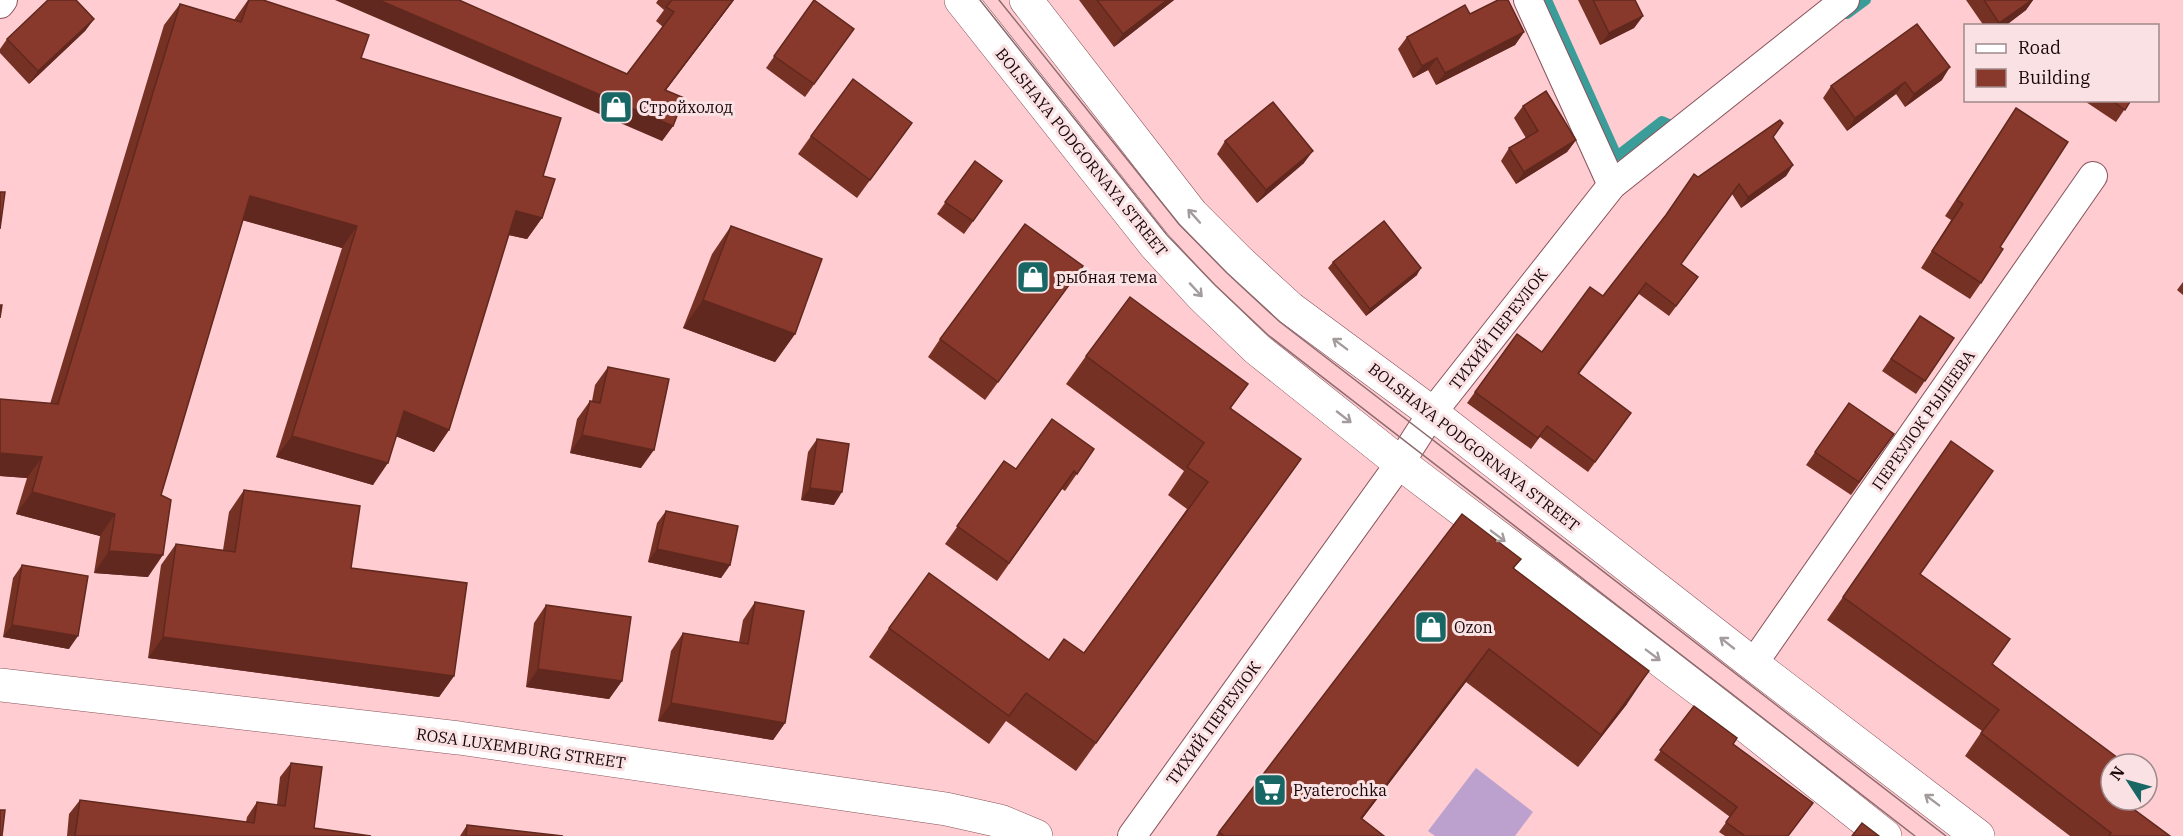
<svg xmlns="http://www.w3.org/2000/svg" width="2183" height="836" viewBox="0 0 2183 836" font-family="'IBM Plex Serif',serif">
<style>
.green{fill:#bca1ce}
.lines{fill:none;stroke-linecap:round;stroke-linejoin:round}
.stream{stroke:#3b9d9a;stroke-width:10}
.minor-casing{stroke:#88535a;stroke-width:30}
.tertiary-casing{stroke:#88535a;stroke-width:34}
.secondary-casing{stroke:#88535a;stroke-width:34}
.minor{stroke:#fff;stroke-width:28}
.tertiary{stroke:#fff;stroke-width:33}
.secondary{stroke:#fff;stroke-width:33}
.tram{stroke:#8e6b6e;stroke-width:1.5}
.wall{fill:#763125}
.shaded-wall{fill:#60281e}
.building{fill:#89392b;stroke:#60281e;stroke-width:1.5}
.oneway{stroke:#a39b9c}
.labels{text-anchor:middle;dominant-baseline:central;stroke-width:6;stroke-linejoin:round;paint-order:stroke}
.poi-label{font-size:16px;fill:#190608;stroke:#fae1e3;text-anchor:start}
.street-label{font-size:16px;fill:#190608;stroke:#fae1e3}
</style>
<rect width="100%" height="100%" fill="#feccd1"/>
<polygon class="green" points="1476,768 1533,812 1515,836 1435,836 1428,831"/>
<g class="lines">
<g class="stream">
<polyline points="1547,0 1617,156 1662,121 1678,128"/>
<polyline points="1847,14 1866,0"/>
</g>
<defs>
<g id="minor">
<polyline points="1528,0 1612,185"/>
<polyline points="0,4 3,0"/>
<polyline points="1753,664 2093,176"/>
<polyline points="1132,836 1400,463 1432,413 1612,185 1845,0"/>
</g>
<polyline id="tertiary" points="0,685 459,738 816,790 946,809 1000,821 1036,836"/>
<g id="secondary">
<polyline points="961,0 1155,245 1202,296 1257,349 1400,463 1721,706 1885,836"/>
<polyline points="1026,0 1192,214 1239,261 1290,308 1432,413 1753,664 1978,836"/>
</g>
</defs>
<use href="#minor" class="minor-casing"/>
<use href="#tertiary" class="tertiary-casing"/>
<use href="#secondary" class="secondary-casing"/>
<use href="#minor" class="minor"/>
<use href="#tertiary" class="tertiary"/>
<use href="#secondary" class="secondary"/>
<g class="tram">
<polyline points="980,0 1167,235 1215,285 1268,335 1915,836"/>
<polyline points="999,0 1179,224 1227,273 1280,322 1946,836"/>
</g>
</g>
<g class="wall">
<polygon points="248,0 263,0 361,58 543,176 542,218 527,239 508,235 449,430 434,452 396,436 373,485 276,457 342,248 243,220 161,495 148,577 94,573 100,536 16,514 27,478 0,476 0,399 50,404 164,25 180,4 234,20"/>
<polygon points="658,0 734,0 666,90 673,126 662,141 627,74 663,27 656,21 664,10 656,3"/>
<polygon points="814,0 854,29 805,97 766,68"/>
<polygon points="1079,0 1174,0 1114,47"/>
<polygon points="1578,0 1635,0 1643,16 1634,28 1600,45"/>
<polygon points="1966,0 2033,0 2026,10 2005,26 1984,26"/>
<polygon points="1470,14 1524,32 1515,45 1436,85 1428,70 1413,78 1398,49 1407,37"/>
<polygon points="94,19 85,31 29,84 0,53 0,49 7,39"/>
<polygon points="1942,80 1905,107 1896,94 1847,131 1823,98 1831,86"/>
<polygon points="2083,100 2131,100 2116,122"/>
<polygon points="1523,106 1576,140 1567,152 1516,184 1501,161 1509,148 1526,138 1514,118"/>
<polygon points="2016,108 2000,247 1981,283 1970,299 1921,268 1951,220 1945,216"/>
<polygon points="912,123 857,198 798,154 811,136"/>
<polygon points="1773,137 1793,165 1786,176 1741,208 1732,194 1681,264 1698,277 1669,316 1639,294 1579,374 1631,413 1588,472 1540,437 1531,449 1467,403 1517,334 1542,352 1603,296 1666,215 1698,177"/>
<polygon points="1225,141 1304,163 1257,203 1217,154"/>
<polygon points="975,161 1002,181 964,234 937,214"/>
<polygon points="731,226 795,334 775,362 683,328 712,254"/>
<polygon points="1333,262 1417,275 1366,316 1328,268"/>
<polygon points="1083,266 985,400 928,357 940,339"/>
<polygon points="2183,282 2183,295 2177,290"/>
<polygon points="1920,316 1954,338 1916,394 1882,371"/>
<polygon points="1086,356 1248,384 1231,408 1281,487 1076,771 1006,721 989,744 869,657 889,628 1049,660 1084,653 1187,509 1168,495 1184,471 1066,384"/>
<polygon points="608,367 641,468 570,453 577,419 590,401 592,401 595,385"/>
<polygon points="1849,403 1894,434 1851,495 1806,465"/>
<polygon points="817,439 834,505 801,500 808,452"/>
<polygon points="1951,441 1920,574 1993,664 2126,800 2124,802 2170,836 2070,836 1965,756 1982,731 1827,620"/>
<polygon points="1094,449 1065,491 1062,489 997,581 945,544 1004,461 1016,469"/>
<polygon points="244,490 351,568 454,676 439,697 148,658 161,565 176,544 223,550 229,512"/>
<polygon points="666,511 730,565 721,578 648,562 657,523"/>
<polygon points="1521,559 1514,568 1627,704 1578,767 1466,682 1362,819 1384,836 1216,836 1219,832"/>
<polygon points="22,565 69,649 3,637 13,578"/>
<polygon points="755,602 785,723 773,740 658,721 671,651 683,633 739,642 743,620"/>
<polygon points="546,605 622,681 609,699 526,687 534,623"/>
<polygon points="1694,706 1733,744 1789,836 1725,836 1719,832 1730,817 1654,760"/>
<polygon points="291,763 314,828 371,836 67,836 69,814 80,800 246,822 247,817 257,802 277,805 280,777"/>
<polygon points="467,825 563,836 460,836"/>
</g>
<g class="shaded-wall">
<polygon points="335,0 379,0 673,126 662,141"/>
<polygon points="733,0 734,0 655,104 665,90"/>
<polygon points="1167,0 1174,0 1114,47 1123,34"/>
<polygon points="2032,0 2033,0 2026,10 2005,26 1997,26 1999,23"/>
<polygon points="1643,16 1634,28 1600,45 1609,33"/>
<polygon points="94,19 85,31 29,84 38,71"/>
<polygon points="1524,32 1515,45 1436,85 1445,73"/>
<polygon points="1437,58 1428,70 1413,78 1422,66"/>
<polygon points="1950,67 1942,80 1905,107 1914,94"/>
<polygon points="1905,82 1896,94 1847,131 1855,118"/>
<polygon points="1576,140 1567,152 1516,184 1524,172"/>
<polygon points="1313,151 1304,163 1257,203 1266,190"/>
<polygon points="1793,165 1786,176 1741,208 1748,197"/>
<polygon points="250,196 357,226 342,248 234,218"/>
<polygon points="516,211 542,218 527,239 500,233"/>
<polygon points="1421,268 1417,275 1366,316 1370,309"/>
<polygon points="703,300 795,334 775,362 683,328"/>
<polygon points="404,411 449,430 434,452 388,433"/>
<polygon points="582,435 654,450 641,468 570,453"/>
<polygon points="292,436 388,463 373,485 276,457"/>
<polygon points="0,453 42,457 27,478 0,476"/>
<polygon points="1301,459 1281,487 1076,771 1096,743"/>
<polygon points="810,488 842,492 834,505 801,500"/>
<polygon points="32,492 115,514 100,536 16,514"/>
<polygon points="657,549 730,565 721,578 648,562"/>
<polygon points="109,551 163,555 148,577 94,573"/>
<polygon points="12,625 78,636 69,649 3,637"/>
<polygon points="163,637 454,676 439,697 148,658"/>
<polygon points="1489,649 1466,682 1349,836 1361,818"/>
<polygon points="538,669 622,681 609,699 526,687"/>
<polygon points="1649,671 1627,704 1578,767 1601,735"/>
<polygon points="671,703 785,723 773,740 658,721"/>
</g>
<g class="building">
<polygon points="48,0 76,0 94,19 38,71 7,39"/>
<polygon points="249,0 263,0 369,35 361,58 561,118 543,176 555,179 542,218 516,211 449,430 404,411 388,463 292,436 357,226 250,196 161,495 171,500 163,555 109,551 115,514 32,492 42,457 0,453 0,399 58,404 180,4 241,22"/>
<polygon points="379,0 459,0 627,74 674,12 666,7 672,0 733,0 665,90 684,98 673,126"/>
<polygon points="814,0 854,29 814,84 774,56"/>
<polygon points="1097,0 1167,0 1123,34"/>
<polygon points="1498,0 1508,0 1524,32 1445,73 1437,58 1422,66 1407,37 1465,5 1470,14"/>
<polygon points="1593,0 1635,0 1643,16 1609,33"/>
<polygon points="1984,0 2032,0 1999,23"/>
<polygon points="1917,24 1950,67 1914,94 1905,82 1855,118 1831,86"/>
<polygon points="853,79 912,123 870,180 811,136"/>
<polygon points="1546,91 1576,140 1524,172 1509,148 1538,131 1523,106"/>
<polygon points="2111,100 2131,100 2125,110"/>
<polygon points="1273,102 1313,151 1266,190 1225,141"/>
<polygon points="2016,108 2068,142 2000,247 2003,249 1981,283 1932,251 1963,204 1957,200"/>
<polygon points="1780,120 1783,123 1773,137 1793,165 1748,197 1739,184 1681,264 1698,277 1676,306 1646,283 1578,373 1631,413 1595,462 1547,426 1538,438 1475,392 1517,334 1542,352 1590,287 1603,296 1666,215 1694,174 1698,177"/>
<polygon points="975,161 1002,181 973,221 945,202"/>
<polygon points="0,192 5,192 0,229"/>
<polygon points="1384,221 1421,268 1370,309 1333,262"/>
<polygon points="1025,224 1083,266 998,382 940,339"/>
<polygon points="731,226 822,259 795,334 703,300"/>
<polygon points="1130,297 1248,384 1230,408 1301,459 1096,743 1026,693 1009,716 889,628 929,573 1049,660 1064,639 1084,653 1208,482 1187,467 1204,443 1086,356"/>
<polygon points="0,305 2,305 0,318"/>
<polygon points="1920,316 1954,338 1925,381 1891,359"/>
<polygon points="608,367 669,379 654,450 582,435 590,401 600,403"/>
<polygon points="1849,403 1894,434 1859,482 1815,452"/>
<polygon points="1052,419 1094,449 1077,474 1074,471 1009,563 957,526 1004,461 1016,469"/>
<polygon points="817,439 849,444 842,492 810,488"/>
<polygon points="1951,441 1993,471 1920,574 2010,639 1992,664 2126,764 2111,764 2111,800 2125,800 2124,802 2170,836 2109,836 2111,833 1981,733 1999,710 1843,597"/>
<polygon points="244,490 360,506 351,568 467,583 454,676 163,637 176,544 235,552"/>
<polygon points="666,511 738,526 730,565 657,549"/>
<polygon points="1462,514 1521,559 1513,568 1649,671 1601,735 1489,649 1361,818 1384,836 1224,836 1219,832"/>
<polygon points="22,565 88,576 78,636 12,625"/>
<polygon points="755,602 804,611 785,723 671,703 683,633 748,644"/>
<polygon points="546,605 631,617 622,681 538,669"/>
<polygon points="1694,706 1737,738 1733,744 1813,803 1788,836 1745,836 1726,822 1737,807 1660,750"/>
<polygon points="291,763 322,767 314,828 371,836 75,836 80,800 254,823 257,802 285,806"/>
<polygon points="0,810 5,810 2,836 0,836"/>
<polygon points="1862,823 1879,836 1852,836"/>
<polygon points="467,825 563,836 466,836"/>
</g>
<defs><path id="oneway-shaft" d="M-6 0H5M1.5-3L5.5 0L1.5 3" fill="none" stroke-width="1.6" stroke-linecap="round" stroke-linejoin="round" transform="scale(1.5)"/></defs>
<g class="oneway">
<use href="#oneway-shaft" transform="translate(1194 216) rotate(-132)"/>
<use href="#oneway-shaft" transform="translate(1196 290) rotate(47)"/>
<use href="#oneway-shaft" transform="translate(1340 344) rotate(-143)"/>
<use href="#oneway-shaft" transform="translate(1344 417) rotate(38)"/>
<use href="#oneway-shaft" transform="translate(1498 536) rotate(37)"/>
<use href="#oneway-shaft" transform="translate(1727 643) rotate(-142)"/>
<use href="#oneway-shaft" transform="translate(1653 655) rotate(37)"/>
<use href="#oneway-shaft" transform="translate(1932 800) rotate(-143)"/>
</g>
<defs>
<symbol id="shop-square" viewBox="-11 -11 22 22"><rect x="-9" y="-9" width="18" height="18" rx="4" fill="#196764" stroke="#fae1e3"/><path d="M-5-2.5h2.3a2.7 3.5 0 0 1 5.4 0H5L5.5 6h-11ZM-1.5-2.5h3a1.5 2.3 0 0 0-3 0Z" fill="#fff"/></symbol>
<symbol id="supermarket-square" viewBox="-11 -11 22 22"><rect x="-9" y="-9" width="18" height="18" rx="4" fill="#196764" stroke="#fae1e3"/><path d="M-6-5.5h2.5l.6 2H6L4.5 2H-2.5L-4.4-4H-6ZM-1.5 3.2a1.3 1.3 0 1 0 .1 0ZM3 3.2a1.3 1.3 0 1 0 .1 0Z" fill="#fff"/></symbol>
</defs>
<g fill-rule="evenodd">
<use href="#shop-square" x="597" y="88" width="38" height="38"/>
<use href="#shop-square" x="1014" y="258" width="38" height="38"/>
<use href="#shop-square" x="1412" y="608" width="38" height="38"/>
<use href="#supermarket-square" x="1251" y="771" width="38" height="38"/>
</g>
<g class="labels">
<g class="poi-label">
<text x="639" y="107">Стройхолод</text>
<text x="1056" y="277">рыбная тема</text>
<text x="1454" y="627">Ozon</text>
<text x="1293" y="790">Pyaterochka</text>
</g>
<g class="street-label">
<text transform="translate(1082 152) rotate(51)">BOLSHAYA PODGORNAYA STREET</text>
<text transform="translate(1498 329) rotate(-52)">ТИХИЙ ПЕРЕУЛОК</text>
<text transform="translate(1923 420) rotate(-55)">ПЕРЕУЛОК РЫЛЕЕВА</text>
<text transform="translate(1474 447) rotate(38)">BOLSHAYA PODGORNAYA STREET</text>
<text transform="translate(1213 723) rotate(-54)">ТИХИЙ ПЕРЕУЛОК</text>
<text transform="translate(521 748) rotate(8)">ROSA LUXEMBURG STREET</text>
</g>
</g>
<rect x="1964" y="24" width="195" height="78" fill="#fae1e3" stroke="#a0898b" stroke-width="1.5"/>
<rect x="1976" y="44" width="30" height="9" fill="#ffffff" stroke="#a0898b" stroke-width="1.5"/>
<text x="2018" y="54" font-size="18" fill="#190608">Road</text>
<rect x="1976" y="69" width="30" height="18" fill="#89392b" stroke="#a0898b" stroke-width="1.5"/>
<text x="2018" y="84" font-size="18" fill="#190608">Building</text>
<g transform="translate(2129 782) rotate(306)"><circle r="28" fill="#fae1e3" stroke="#a0898b" stroke-width="1.5"/>
<path d="M0-4.5L10 22L0 15L-10 22Z" fill="#196764"/>
<text y="-9" font-size="16" font-weight="bold" text-anchor="middle" fill="#190608">N</text>
</g>
</svg>
